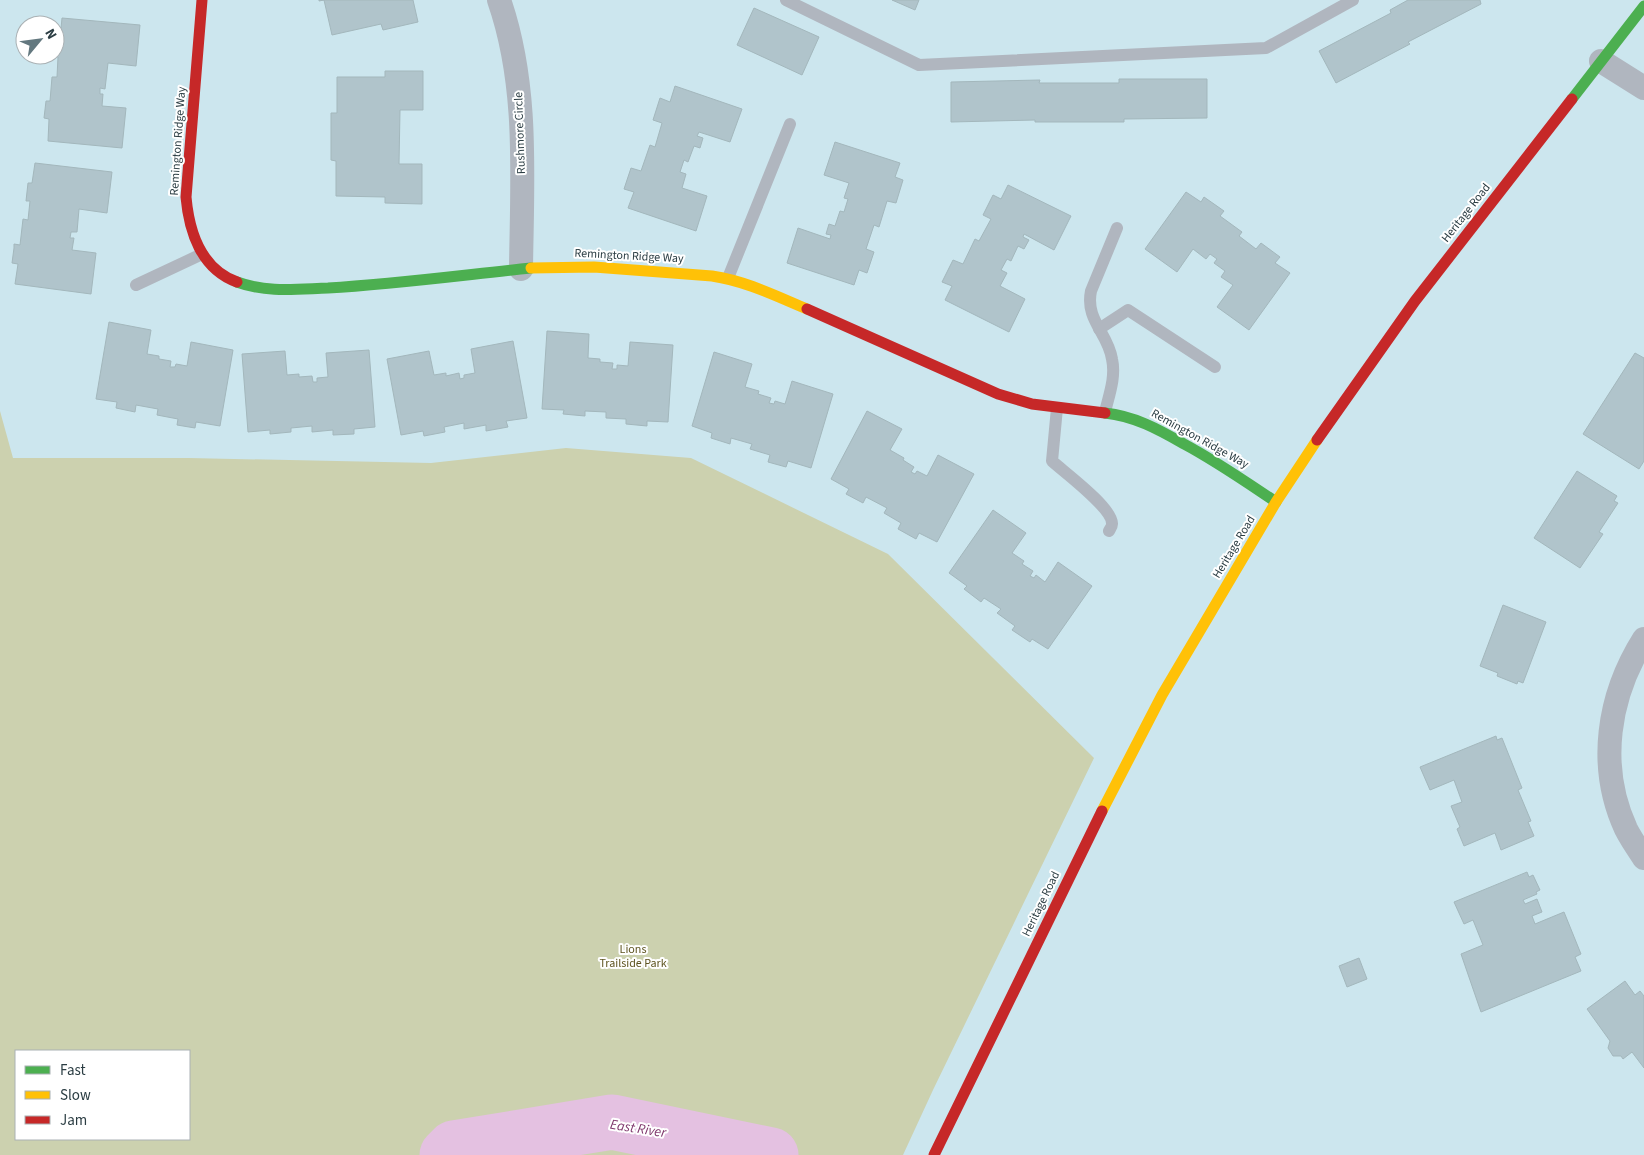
<svg xmlns="http://www.w3.org/2000/svg" width="1644" height="1155" viewBox="0 0 1644 1155" font-family="'Source Sans 3',sans-serif">
<style>
.green{fill:#ccd1af;fill-rule:evenodd}
.lines{fill:none;stroke-linecap:round;stroke-linejoin:round}
.river{stroke:#e4c1e1;stroke-width:55}
.building{fill:#b0c4cb;stroke:#a3b7bc}
.lane{stroke:#b0b6bf;stroke-width:12}
.street{stroke:#b0b6bf;stroke-width:24}
.fast{stroke:#4caf50;stroke-width:11}
.slow{stroke:#ffc107;stroke-width:11}
.jam{stroke:#c62828;stroke-width:11}
.labels{text-anchor:middle;dominant-baseline:central;stroke-width:4;stroke-linejoin:round;paint-order:stroke}
.street-label{font-size:12px;fill:#2b3d43;stroke:#fff}
.park-label{font-size:12px;fill:#5e5420;stroke:#fff}
.water-label{font-size:14px;font-style:italic;fill:#7e366b;stroke:#fff}
</style>
<rect width="100%" height="100%" fill="#cce6ee"/>
<path class="green" d="M0,411l13,47h176l242,5 135,-15 125,10 197,96 206,204 -161,332 -30,65h-903zM16,1051h173v88h-173z"/>
<g class="lines">
<polyline class="river" points="447,1155 454,1148 612,1122 771,1155"/>
</g>
<g class="building">
<polygon points="319,0 413,0 418,22 383,30 381,24 332,35 324,0 319,1"/>
<polygon points="892,0 919,0 915,10"/>
<polygon points="1408,0 1480,0 1481,4 1408,42 1410,44 1336,83 1319,51 1391,13 1390,10"/>
<polygon points="754,8 819,37 802,75 737,45"/>
<polygon points="62,18 140,25 136,66 108,63 105,89 100,88 100,94 103,94 102,106 126,108 122,148 48,141 49,119 44,118 46,101 50,101 52,77 57,77 58,57 55,56 57,39 60,39"/>
<polygon points="385,71 423,71 423,110 400,110 399,164 422,164 422,204 385,203 385,197 336,196 336,161 331,160 331,113 337,113 337,77 385,77"/>
<polygon points="1119,79 1207,79 1207,118 1124,119 1124,122 1035,122 1035,120 951,122 951,82 1040,80 1039,83 1119,83"/>
<polygon points="675,86 742,109 730,142 699,132 697,136 703,138 700,148 694,146 688,162 684,160 680,172 686,174 682,188 707,196 696,231 628,208 634,192 624,189 631,168 641,171 650,145 655,147 662,123 653,120 660,98 670,102"/>
<polygon points="835,142 900,163 895,177 903,180 896,203 887,201 879,227 874,225 866,249 874,252 867,273 859,270 854,285 787,263 798,228 830,239 831,235 826,234 829,224 835,226 840,211 844,212 848,199 844,198 849,183 824,175"/>
<polygon points="35,163 112,172 107,213 79,209 77,232 71,232 70,238 74,238 72,250 96,253 91,294 15,284 18,264 12,263 14,248 14,244 20,245 23,219 28,220 30,201 26,201 28,183 32,183"/>
<polygon points="1008,185 1071,216 1054,250 1024,234 1023,237 1029,240 1024,249 1018,246 1011,261 1007,259 1001,270 1007,273 1000,286 1025,299 1009,332 945,300 952,286 942,282 953,260 963,264 975,239 979,241 991,219 983,215 993,195 1001,199"/>
<polygon points="1186,192 1201,202 1204,197 1224,211 1220,216 1242,232 1239,236 1256,249 1261,243 1280,257 1275,263 1290,273 1249,330 1217,307 1233,285 1221,277 1225,271 1214,263 1217,259 1210,254 1206,259 1193,249 1177,272 1145,249"/>
<polygon points="109,322 151,330 147,354 159,356 159,359 171,361 170,367 175,367 176,364 187,366 191,342 233,350 220,426 196,422 195,428 177,425 178,419 157,415 158,409 136,405 135,412 116,408 117,402 96,399"/>
<polygon points="547,331 589,334 588,358 600,359 600,362 613,363 612,369 617,369 617,365 628,366 630,342 673,345 668,422 647,421 647,426 626,424 626,419 606,418 606,412 585,411 585,416 563,414 564,410 542,409"/>
<polygon points="513,341 527,418 506,421 508,427 486,431 486,425 464,429 464,423 444,427 445,432 424,436 423,431 401,435 387,359 429,351 434,375 446,373 446,376 459,373 460,379 464,378 464,375 475,373 471,349"/>
<polygon points="369,350 375,427 354,429 354,434 333,435 333,430 312,432 312,426 291,428 291,432 270,434 270,430 248,432 242,354 285,351 287,375 299,374 299,377 312,376 313,382 317,382 317,378 328,377 326,353"/>
<polygon points="714,352 752,364 745,387 759,391 758,394 771,398 769,403 774,404 775,401 785,404 792,381 833,394 811,468 788,461 786,467 768,462 770,455 750,449 752,444 731,438 730,444 711,438 712,433 692,426"/>
<polygon points="1635,353 1644,358 1644,461 1639,469 1583,434"/>
<polygon points="867,411 902,429 890,450 904,458 903,460 914,467 911,472 915,474 917,471 927,476 938,455 974,474 937,542 919,533 916,539 898,529 901,523 884,513 887,508 866,497 863,503 846,494 849,489 831,479"/>
<polygon points="1577,471 1617,496 1614,501 1618,503 1599,532 1603,534 1580,568 1534,538"/>
<polygon points="993,510 1026,533 1012,553 1024,561 1022,564 1033,571 1030,576 1034,578 1036,575 1045,582 1058,562 1092,586 1048,649 1032,639 1030,642 1012,630 1015,626 997,613 1001,609 984,598 981,602 964,589 967,586 949,573"/>
<polygon points="1503,605 1546,622 1523,683 1518,681 1517,684 1497,676 1498,673 1480,666"/>
<polygon points="1496,736 1497,740 1502,738 1522,788 1518,790 1531,821 1528,822 1534,836 1501,850 1495,833 1464,846 1457,829 1460,827 1451,806 1462,802 1454,780 1430,790 1420,767"/>
<polygon points="1527,872 1529,877 1533,875 1540,890 1536,892 1537,894 1523,900 1525,904 1537,899 1542,912 1532,916 1535,924 1564,912 1581,954 1575,957 1581,971 1481,1012 1461,954 1483,945 1473,920 1464,924 1454,902"/>
<polygon points="1359,958 1367,979 1347,987 1339,966"/>
<polygon points="1625,981 1635,995 1640,991 1644,996 1644,1068 1632,1052 1623,1059 1621,1056 1613,1056 1608,1048 1610,1041 1587,1009"/>
</g>
<g class="lines">
<g class="lane">
<polyline points="786,0 919,65 1266,48 1353,0"/>
<polyline points="728,278 790,124"/>
<polyline points="136,285 202,254"/>
<polyline points="1099,329 1128,310 1215,367"/>
<path d="M1057,408l-5,53c12,11 61,47 60,63 0,3 -2,5 -3,7"/>
<path d="M1105,412c4,-17 11,-35 7,-53 -4,-26 -27,-39 -21,-68l26,-63"/>
</g>
<g class="street">
<path d="M499,0c30,86 23,179 22,269"/>
<polyline points="1601,61 1644,88"/>
<path d="M1644,639c-36,57 -47,127 -18,190 5,10 12,20 18,29"/>
</g>
<g class="fast">
<polyline points="1572,99 1644,6"/>
<path d="M237,282c30,11 60,7 91,6 68,-4 135,-13 203,-20"/>
<path d="M1105,413c29,3 53,16 79,31 32,17 62,38 92,58"/>
</g>
<g class="slow">
<path d="M531,268l63,-1 118,9c34,5 64,20 95,33"/>
<polyline points="1102,811 1162,695 1276,502 1317,440"/>
</g>
<g class="jam">
<path d="M202,0l-16,197c3,34 15,72 51,85"/>
<polyline points="807,309 998,394 1032,404 1105,413"/>
<polyline points="1317,440 1415,301 1572,99"/>
<polyline points="934,1155 1102,811"/>
</g>
</g>
<g class="labels">
<g class="street-label">
<text transform="translate(520 133) rotate(-92)">Rushmore Circle</text>
<text transform="translate(178 141) rotate(-86)">Remington Ridge Way</text>
<text transform="translate(1466 213) rotate(-52)">Heritage Road</text>
<text transform="translate(629 256) rotate(3)">Remington Ridge Way</text>
<text transform="translate(1200 439) rotate(29)">Remington Ridge Way</text>
<text transform="translate(1234 547) rotate(-59)">Heritage Road</text>
<text transform="translate(1041 904) rotate(-64)">Heritage Road</text>
</g>
<g class="park-label">
<text x="633" y="949">Lions<tspan x="633" dy="14">Trailside Park</tspan></text>
</g>
<g class="water-label">
<text transform="translate(638 1129) rotate(9)">East River</text>
</g>
</g>
<rect x="15" y="1050" width="175" height="90" fill="#ffffff" stroke="#aab1b4"/>
<rect x="25" y="1066" width="25" height="8" fill="#4caf50" stroke="#aab1b4"/>
<text x="60" y="1075" font-size="15" fill="#2b3d43">Fast</text>
<rect x="25" y="1091" width="25" height="8" fill="#ffc107" stroke="#aab1b4"/>
<text x="60" y="1100" font-size="15" fill="#2b3d43">Slow</text>
<rect x="25" y="1116" width="25" height="8" fill="#c62828" stroke="#aab1b4"/>
<text x="60" y="1125" font-size="15" fill="#2b3d43">Jam</text>
<g transform="translate(40 40) rotate(61)"><circle r="24" fill="#ffffff" stroke="#aab1b4"/>
<path d="M0-4L9 19L0 12L-9 19Z" fill="#63787f"/>
<text y="-8" font-size="14" font-weight="bold" text-anchor="middle" fill="#2b3d43">N</text>
</g>
</svg>
